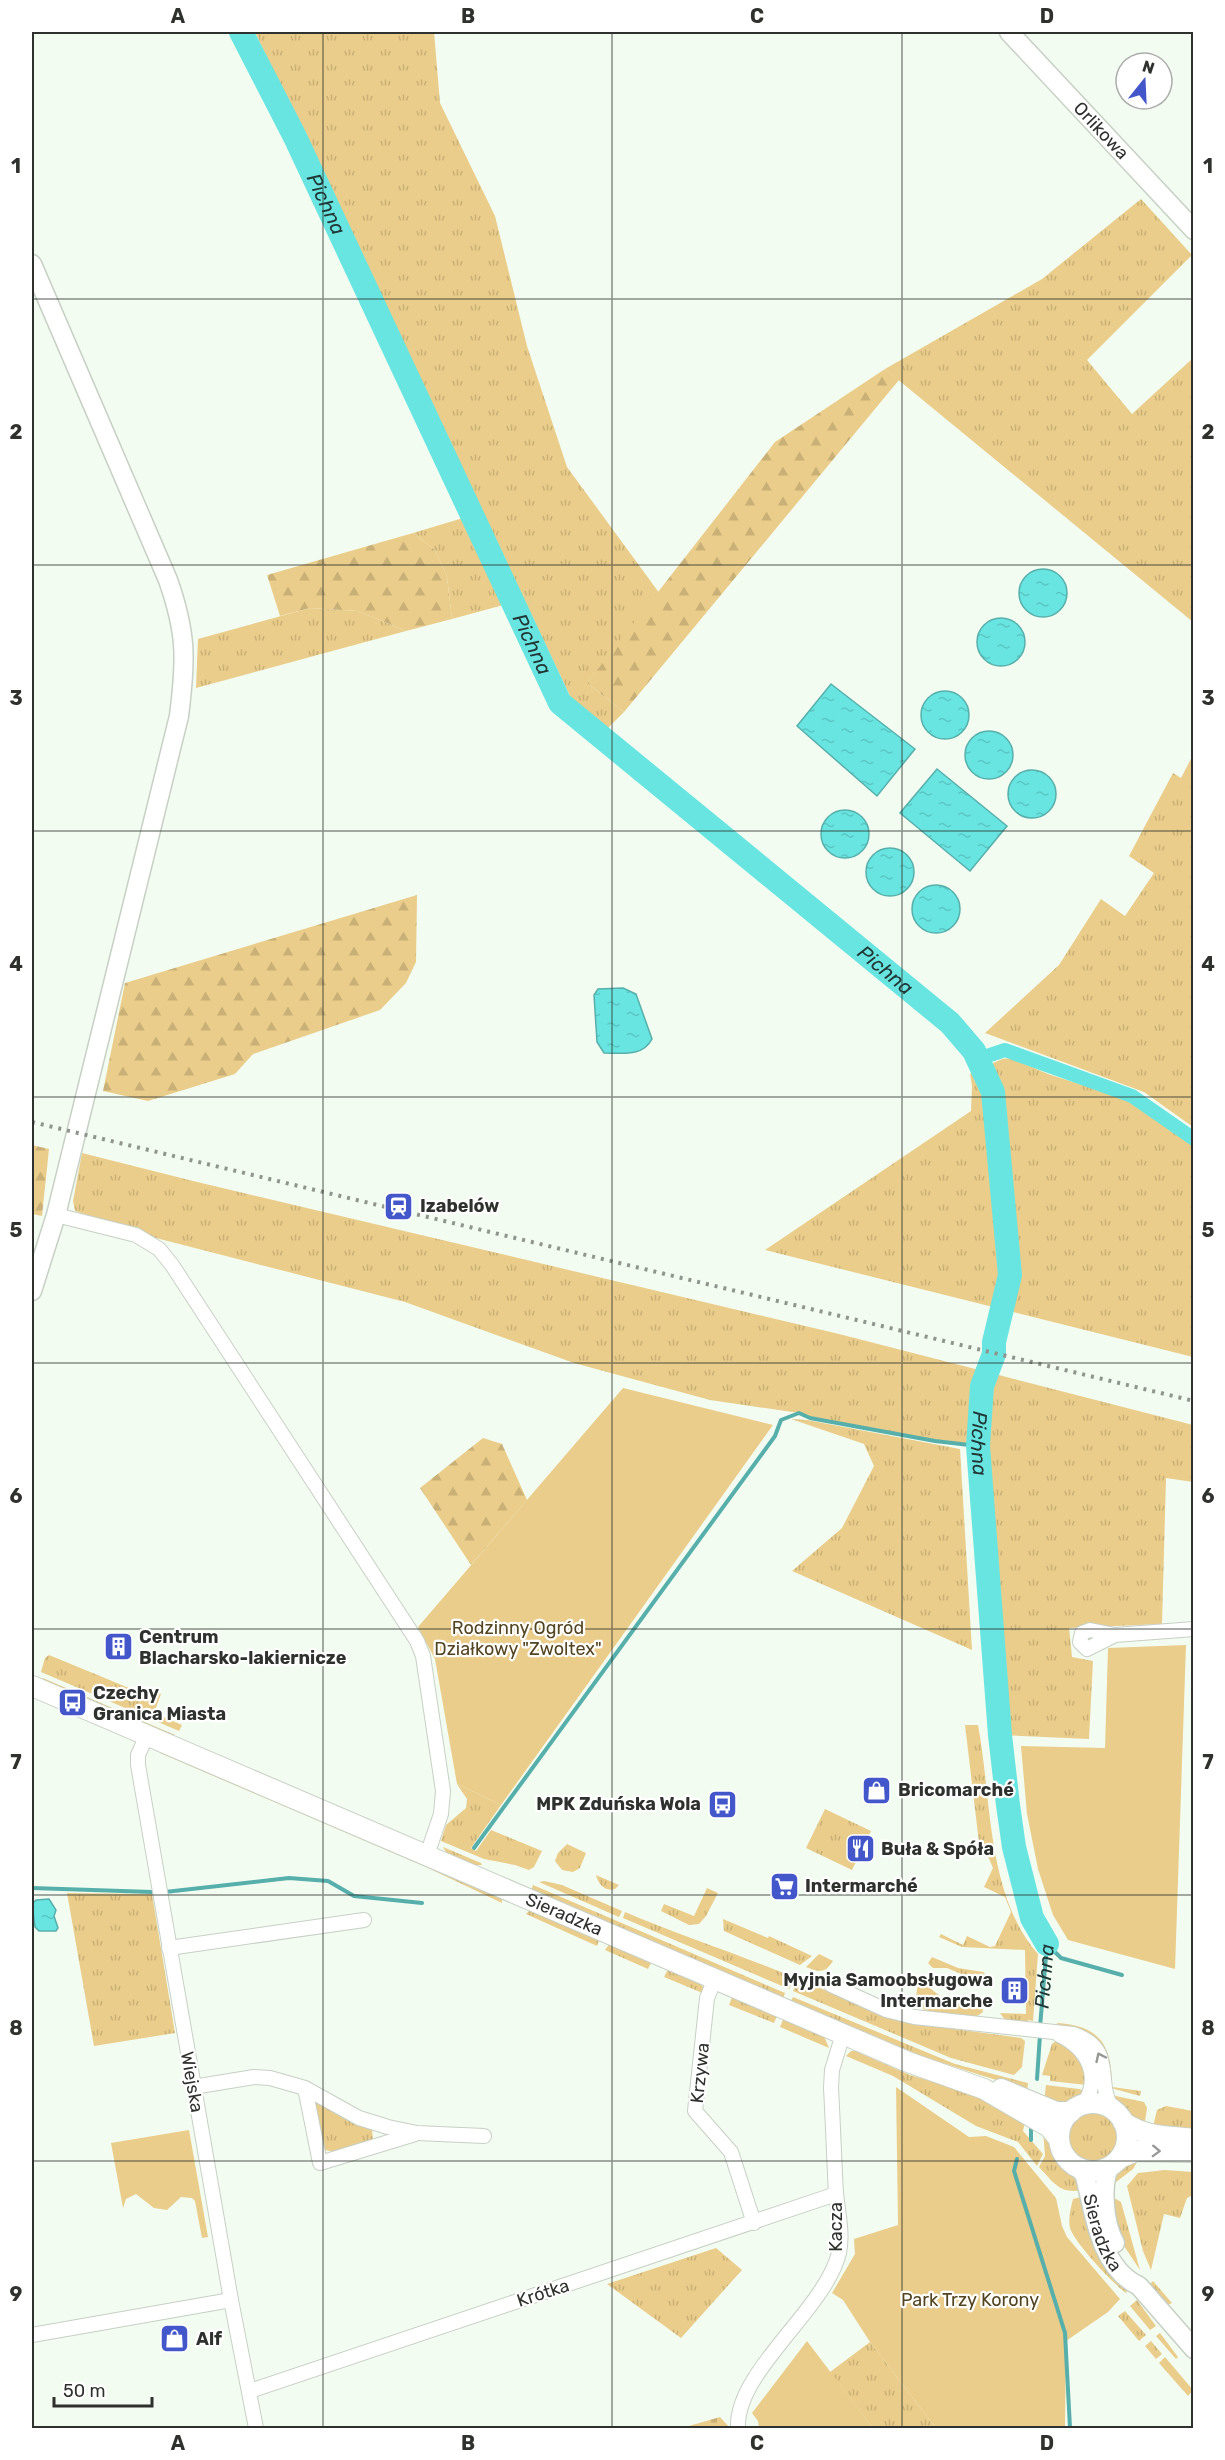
<svg xmlns="http://www.w3.org/2000/svg" width="1225" height="2460" viewBox="0 0 1225 2460" font-family="Rubik,sans-serif">
<style>
.grass{fill:url(#grass-tufts)}
.forest{fill:url(#forest-firs)}
.cemetery{fill:url(#cemetery-stones)}
.green{fill:#eacd8a}
.water{fill:url(#water-ripples);stroke:#57afab;stroke-width:1.5}
.lines{fill:none;stroke-linecap:round;stroke-linejoin:round}
.stream{stroke:#57afab;stroke-width:4}
.canal{stroke:#68e5e1;stroke-width:14}
.river{stroke:#68e5e1;stroke-width:24}
.minor-casing{stroke:#c7d0c5;stroke-width:16}
.tertiary-casing{stroke:#c7d0c5;stroke-width:21}
.secondary-casing{stroke:#c7d0c5;stroke-width:22}
.minor{stroke:#fff;stroke-width:14}
.tertiary{stroke:#fff;stroke-width:18}
.secondary{stroke:#fff;stroke-width:20}
.rail{stroke:#8f958d;stroke-width:4;stroke-dasharray:3 6;stroke-linecap:butt}
.oneway{stroke:#969896}
.grid{fill:none;stroke:#2e312d;stroke-width:1.5;stroke-opacity:0.55}
.labels{text-anchor:middle;dominant-baseline:central;stroke-width:4.5;stroke-linejoin:round;paint-order:stroke}
.street-label{font-size:18px;fill:#2e312d;stroke:#fff}
.poi-label{font-size:18px;font-weight:bold;fill:#2e312d;stroke:#fff;text-anchor:start}
.park-label{font-size:18px;fill:#544521;stroke:#fff}
.water-label{font-size:20px;font-style:italic;fill:#213736;stroke:#fff}
.neatline{fill:none;stroke:#2e312d;stroke-width:2}
.grid-label{font-size:20px;text-anchor:middle;font-weight:bold;fill:#2e312d}
</style>
<defs>
<pattern id="grass-tufts" width="24" height="20" patternUnits="userSpaceOnUse" patternTransform="scale(1.5)"><rect width="24" height="20" fill="#eacd8a"/><path d="M3 7l-1-3M5 7V3M7 7l1-3M15 17l-1-3M17 17v-4M19 17l1-3" fill="none" stroke="#c9b077"/></pattern>
<pattern id="forest-firs" width="22" height="20" patternUnits="userSpaceOnUse" patternTransform="scale(1.5)"><rect width="22" height="20" fill="#eacd8a"/><path d="M5 1l3.5 6h-7zM16 11l3.5 6h-7z" fill="#c9b077"/></pattern>
<pattern id="cemetery-stones" width="16" height="16" patternUnits="userSpaceOnUse" patternTransform="scale(1.5)"><rect width="16" height="16" fill="#eacd8a"/><path d="M2 7V4a2 2 0 0 1 4 0v3zM10 15v-3a2 2 0 0 1 4 0v3z" fill="#c9b077"/></pattern>
<pattern id="water-ripples" width="26" height="14" patternUnits="userSpaceOnUse" patternTransform="scale(1.5)"><rect width="26" height="14" fill="#68e5e1"/><path d="M2 4q2-2 4 0t4 0M15 11q2-2 4 0t4 0" fill="none" stroke="#5ac5c1"/></pattern>
</defs>
<rect width="100%" height="100%" fill="#f3fcf1"/>
<g class="grass">
<polygon points="255,32 434,32 440,103 495,216 527,346 567,467 660,594 587,683 624,712 608,728 571,698"/>
<polygon points="1141,199 1192,255 1087,360 1132,414 1193,358 1193,622 885,369 1042,279"/>
<polygon points="463,518 507,604 452,619 447,577 435,550 413,533"/>
<polygon points="310,608 358,611 406,631 196,688 198,639"/>
<polygon points="1193,755 1193,1127 1144,1092 985,1033 1059,965 1101,899 1125,916 1154,873 1129,856 1173,773 1181,778"/>
<polygon points="1011,1058 1048,1074 1132,1101 1193,1145 1193,1357 765,1250 971,1111 972,1086 970,1074 1002,1059"/>
<polygon points="82,1153 193,1181 839,1334 1193,1425 1193,1482 1166,1478 1162,1624 1069,1628 1072,1657 1093,1661 1089,1739 1000,1735 978,1446 935,1441 810,1418 799,1413 710,1400 574,1363 405,1302 156,1238 75,1211 73,1201"/>
<polygon points="791,1419 807,1420 960,1449 972,1650 792,1571 842,1528 874,1466 864,1444"/>
<polygon points="49,1655 146,1695 149,1690 161,1694 154,1713 182,1725 179,1731 41,1672 45,1658"/>
<polygon points="43,1678 175,1735 169,1735 44,1682"/>
<path d="M965,1725h13c14,74 8,169 60,229l-5,67 -5,-1 -1,3 -21,-2 -6,-8 26,1 -1,-64 -63,-3 -23,-10 2,-3 22,11 4,-9 23,11 5,-1 16,-34 -6,-15 -21,-10 9,-19 -6,-14 -7,-3z"/>
<polygon points="160,1753 165,1753 502,1896 502,1903 426,1867"/>
<polygon points="457,1784 501,1805 471,1848 476,1851 491,1830 542,1851 534,1867 529,1870 515,1865 484,1859 441,1841 446,1825 466,1808 467,1799"/>
<polygon points="825,1809 871,1831 852,1870 806,1848"/>
<polygon points="567,1844 586,1853 580,1868 573,1872 562,1870 555,1861 558,1853"/>
<path d="M443,1847l38,16 1,2c-13,1 -33,-5 -39,-18z"/>
<path d="M596,1875l23,10 -4,4c-10,3 -17,-5 -19,-14z"/>
<polygon points="544,1881 562,1885 622,1911 619,1917 539,1882"/>
<polygon points="533,1885 785,1993 783,1999 531,1891"/>
<polygon points="707,1888 718,1893 706,1916 699,1924 689,1925 661,1911 664,1904 694,1916"/>
<polygon points="67,1893 152,1894 175,2033 94,2046"/>
<polygon points="531,1909 599,1940 597,1946 526,1914"/>
<path d="M625,1912c56,24 114,42 170,66l-6,11 -166,-71z"/>
<polygon points="723,1919 768,1938 769,1936 812,1956 800,1965 724,1931"/>
<polygon points="610,1943 649,1959 651,1963 648,1969 605,1950"/>
<path d="M819,1954l14,7c-8,13 -15,11 -27,6z"/>
<polygon points="932,1957 958,1968 983,1972 988,1977 981,1974 977,1982 973,1983 971,1978 947,1968 933,1968 928,1963"/>
<path d="M671,1969c13,5 33,9 34,25l-41,-17 3,-6z"/>
<polygon points="798,1979 903,2022 1021,2038 1025,2041 1022,2067 1014,2075 951,2058 793,1991"/>
<path d="M923,1983c11,7 21,19 35,20 10,1 14,-5 24,2l1,7 -9,6c-22,-3 -67,1 -56,-32z"/>
<polygon points="733,1995 778,2014 774,2023 729,2005"/>
<polygon points="793,1997 955,2064 1028,2083 1027,2094 996,2080 924,2057 791,2001"/>
<polygon points="784,2017 823,2034 829,2048 780,2027"/>
<path d="M1057,2023c45,3 55,24 55,64l29,4 -1,5 -29,-8v-16l-4,-17 -50,-29z"/>
<path d="M1056,2041c24,8 26,22 31,44l-37,-4v-5l-8,-1 10,-31z"/>
<polygon points="851,2051 855,2051 910,2075 973,2094 1026,2118 1023,2131 1043,2154 1037,2166 1018,2142 976,2126 893,2076 846,2056"/>
<polygon points="1046,2085 1079,2089 1084,2091 1083,2095 1070,2105 1044,2102"/>
<polygon points="1111,2095 1144,2102 1147,2108 1144,2128 1128,2119"/>
<polygon points="315,2101 351,2121 372,2130 373,2139 335,2152 325,2150"/>
<polygon points="1166,2106 1193,2111 1193,2134 1152,2131 1157,2110"/>
<circle cx="1093" cy="2137" r="24"/>
<path d="M1043,2128l19,33 14,14 8,15c-25,4 -29,-6 -45,-23l6,-11z"/>
<path d="M1141,2155l-8,14 -22,17c7,-22 10,-22 30,-31z"/>
<polygon points="1165,2170 1193,2172 1193,2195 1187,2198 1180,2218 1164,2214 1151,2270 1143,2251 1127,2186 1138,2173"/>
<polygon points="1109,2195 1121,2202 1140,2270 1122,2243"/>
<path d="M1085,2196l43,92 -2,5c-13,-9 -52,-51 -56,-65 -2,-9 1,-21 3,-29z"/>
<polygon points="716,2248 742,2270 681,2338 607,2284"/>
<polygon points="1153,2281 1172,2303 1167,2305 1149,2285"/>
<polygon points="1137,2300 1156,2326 1150,2330 1130,2306"/>
<polygon points="1125,2311 1146,2335 1139,2341 1118,2316"/>
<polygon points="1160,2333 1178,2357 1176,2359 1156,2336"/>
<polygon points="1151,2341 1162,2354 1156,2359 1145,2346"/>
<polygon points="870,2342 936,2428 873,2428 830,2372"/>
<polygon points="1165,2357 1193,2390 1188,2396 1159,2363"/>
</g>
<g class="forest">
<polygon points="885,369 899,380 624,712 587,683 775,442"/>
<polygon points="413,533 435,550 447,577 452,619 406,631 358,611 310,608 280,616 267,575"/>
<polygon points="417,895 416,962 406,983 380,1010 253,1054 235,1074 148,1101 103,1091 125,983"/>
<polygon points="32,1145 49,1149 42,1216 32,1214"/>
<polygon points="483,1438 502,1444 527,1500 471,1565 420,1488"/>
</g>
<polygon class="cemetery" points="720,2417 730,2428 682,2428"/>
<g class="green">
<polygon points="623,1388 773,1425 501,1805 457,1784 435,1659 418,1627"/>
<polygon points="1186,1645 1175,1969 1068,1940 1053,1915 1038,1869 1027,1814 1021,1746 1105,1748 1108,1648"/>
<polygon points="896,2087 969,2137 986,2136 1014,2147 1056,2198 1062,2226 1067,2237 1120,2299 1108,2312 1066,2341 1065,2428 936,2428 870,2342 843,2300 832,2293 855,2254 854,2239 898,2225"/>
<polygon points="189,2130 208,2237 202,2238 195,2201 192,2198 181,2197 167,2210 154,2208 136,2194 126,2199 123,2208 111,2143"/>
<polygon points="807,2341 873,2428 759,2428 758,2421 752,2413"/>
</g>
<g class="water">
<circle cx="1043" cy="593" r="24"/>
<circle cx="1001" cy="642" r="24"/>
<polygon points="831,684 915,749 877,796 797,726"/>
<circle cx="945" cy="715" r="24"/>
<circle cx="989" cy="755" r="24"/>
<polygon points="937,769 1007,826 970,871 900,813"/>
<circle cx="1032" cy="794" r="24"/>
<circle cx="845" cy="834" r="24"/>
<circle cx="890" cy="872" r="24"/>
<circle cx="936" cy="909" r="24"/>
<path d="M623,988l13,6 16,45c-9,18 -30,14 -48,14l-7,-11 -3,-47 4,-6z"/>
<polygon points="49,1899 56,1910 54,1916 58,1928 56,1931 39,1931 35,1927 32,1904 36,1900"/>
</g>
<g class="lines">
<g class="stream">
<polyline points="474,1848 775,1436 781,1420 799,1413 810,1418 935,1441 978,1446"/>
<polyline points="32,1888 152,1892"/>
<polyline points="165,1892 289,1878 328,1881 354,1896 422,1903"/>
<polyline points="1047,1944 1061,1958 1122,1975"/>
<path id="s1" d="M1040,2027l7,-83"/>
<polyline points="1037,2079 1040,2035"/>
<polyline points="1031,2140 1031,2129"/>
<polyline points="1017,2159 1014,2171 1065,2333 1070,2428"/>
</g>
<polyline class="canal" points="978,1059 1005,1050 1132,1096 1194,1139"/>
<path class="river" id="s2" d="M241,32l54,105 265,566 390,320 24,28 19,41 17,183 -16,67v12l-12,32 -4,60 22,289 8,70 6,42 18,71 15,26"/>
<defs>
<g id="minor">
<polyline points="56,1215 136,1235 159,1249 172,1265 417,1641 423,1656 443,1791 441,1814 427,1855"/>
<polyline points="1115,1635 1087,1649 1080,1642 1082,1633 1090,1630 1115,1635 1194,1629"/>
<polyline points="147,1735 138,1755 138,1765 231,2300 256,2428"/>
<polyline points="169,1948 364,1920"/>
<polyline points="715,1979 707,1998 695,2111 731,2152 754,2223"/>
<path d="M831,1985l55,25 28,7 159,17c45,15 21,48 40,76"/>
<path d="M1059,2035c29,14 44,43 23,71"/>
<polyline points="193,2087 254,2077 270,2078 305,2088 359,2118 388,2127 417,2133 484,2136"/>
<polyline points="305,2088 320,2163 415,2134"/>
<polyline points="32,2335 231,2300"/>
<polyline points="250,2391 836,2194"/>
<path d="M738,2428c-3,-56 87,-118 101,-175 4,-19 -1,-41 -3,-60 -2,-35 -3,-70 -5,-105l1,-18 11,-36"/>
</g>
<g id="tertiary">
<path id="s3" d="M1009,32l185,198"/>
<path d="M32,264l136,316c19,54 18,80 11,136l-123,499 -24,76"/>
<path d="M1109,2167c-8,21 -5,56 6,76"/>
<path id="s4" d="M1080,2169l5,7c9,37 15,92 54,110l55,63"/>
</g>
<g id="secondary">
<path id="s5" d="M32,1686l876,376 76,27 65,38 10,12"/>
<polyline points="1001,2089 1056,2112 1071,2112"/>
<circle cx="1093" cy="2137" r="34"/>
<path d="M1123,2122c21,15 45,14 71,17"/>
<polyline points="1120,2158 1136,2151 1194,2152"/>
</g>
</defs>
<use href="#minor" class="minor-casing"/>
<use href="#tertiary" class="tertiary-casing"/>
<use href="#secondary" class="secondary-casing"/>
<use href="#minor" class="minor"/>
<use href="#tertiary" class="tertiary"/>
<use href="#secondary" class="secondary"/>
<polyline class="rail" points="32,1122 1194,1401"/>
</g>
<defs><path id="oneway-chevron" d="M-2-3.5L2.5 0L-2 3.5" fill="none" stroke-width="1.6" stroke-linecap="round" stroke-linejoin="round" transform="scale(1.5)"/></defs>
<g class="oneway">
<use href="#oneway-chevron" transform="translate(1100 2057) rotate(-115)"/>
<use href="#oneway-chevron" transform="translate(1156 2151) rotate(2)"/>
</g>
<path class="grid" d="M323,32v2396M612,32v2396M902,32v2396M32,299h1162M32,565h1162M32,831h1162M32,1097h1162M32,1363h1162M32,1629h1162M32,1895h1162M32,2161h1162"/>
<defs>
<symbol id="station-square" viewBox="-11 -11 22 22"><rect x="-9" y="-9" width="18" height="18" rx="4" fill="#4357cb" stroke="#fff"/><path d="M-3-6H3Q5-6 5-4V2Q5 4 3 4L4.5 6H3L1.5 4h-3L-3 6H-4.5L-3 4Q-5 4-5 2V-4Q-5-6-3-6ZM-3.5-4v3h7v-3ZM-3.5 1v1.5H-2V1ZM2 1v1.5H3.5V1Z" fill="#fff"/></symbol>
<symbol id="building-square" viewBox="-11 -11 22 22"><rect x="-9" y="-9" width="18" height="18" rx="4" fill="#4357cb" stroke="#fff"/><path d="M-4-6H4V6H1V3H-1V6H-4ZM-2.5-4.3h1.7v1.8h-1.7ZM.8-4.3h1.7v1.8H.8ZM-2.5-1h1.7V.8h-1.7ZM.8-1h1.7V.8H.8Z" fill="#fff"/></symbol>
<symbol id="bus-square" viewBox="-11 -11 22 22"><rect x="-9" y="-9" width="18" height="18" rx="4" fill="#4357cb" stroke="#fff"/><path d="M-5-6H5V4H4V6H2V4H-2V6H-4V4H-5ZM-3.5-4V0h7V-4ZM-3.5 1.2v1.5H-2V1.2ZM2 1.2v1.5H3.5V1.2Z" fill="#fff"/></symbol>
<symbol id="shop-square" viewBox="-11 -11 22 22"><rect x="-9" y="-9" width="18" height="18" rx="4" fill="#4357cb" stroke="#fff"/><path d="M-5-2.5h2.3a2.7 3.5 0 0 1 5.4 0H5L5.5 6h-11ZM-1.5-2.5h3a1.5 2.3 0 0 0-3 0Z" fill="#fff"/></symbol>
<symbol id="restaurant-square" viewBox="-11 -11 22 22"><rect x="-9" y="-9" width="18" height="18" rx="4" fill="#4357cb" stroke="#fff"/><path d="M-5-6h1v4h1v-4h1v4h1v-4h1v5L-1.5 .5V6h-2V.5L-5-1ZM5-6V6H3V1.5H1.5Q1.5-4 5-6Z" fill="#fff"/></symbol>
<symbol id="supermarket-square" viewBox="-11 -11 22 22"><rect x="-9" y="-9" width="18" height="18" rx="4" fill="#4357cb" stroke="#fff"/><path d="M-6-5.5h2.5l.6 2H6L4.5 2H-2.5L-4.4-4H-6ZM-1.5 3.2a1.3 1.3 0 1 0 .1 0ZM3 3.2a1.3 1.3 0 1 0 .1 0Z" fill="#fff"/></symbol>
</defs>
<g fill-rule="evenodd">
<use href="#station-square" x="382" y="1190" width="33" height="33"/>
<use href="#building-square" x="102" y="1630" width="33" height="33"/>
<use href="#bus-square" x="56" y="1686" width="33" height="33"/>
<use href="#shop-square" x="860" y="1774" width="33" height="33"/>
<use href="#bus-square" x="706" y="1788" width="33" height="33"/>
<use href="#restaurant-square" x="844" y="1832" width="33" height="33"/>
<use href="#supermarket-square" x="768" y="1870" width="33" height="33"/>
<use href="#building-square" x="998" y="1974" width="33" height="33"/>
<use href="#shop-square" x="158" y="2322" width="33" height="33"/>
</g>
<g class="labels">
<g class="street-label">
<text stroke="none"><textPath href="#s3" startOffset="135">Orlikowa</textPath></text>
<text stroke="none"><textPath href="#s5" startOffset="579">Sieradzka</textPath></text>
<text transform="translate(700 2073) rotate(-84)">Krzywa</text>
<text transform="translate(192 2082) rotate(80)">Wiejska</text>
<text transform="translate(836 2227) rotate(-90)">Kacza</text>
<text stroke="none"><textPath href="#s4" startOffset="68">Sieradzka</textPath></text>
<text transform="translate(543 2293) rotate(-18)">Krótka</text>
</g>
<g class="poi-label">
<text x="420" y="1206">Izabelów</text>
<text x="139" y="1637">Centrum<tspan x="139" dy="21">Blacharsko-lakiernicze</tspan></text>
<text x="93" y="1693">Czechy<tspan x="93" dy="21">Granica Miasta</tspan></text>
<text x="898" y="1790">Bricomarché</text>
<text x="701" y="1804" text-anchor="end">MPK Zduńska Wola</text>
<text x="881" y="1849">Buła &amp; Spóła</text>
<text x="805" y="1886">Intermarché</text>
<text x="993" y="1980" text-anchor="end">Myjnia Samoobsługowa<tspan x="993" dy="21">Intermarche</tspan></text>
<text x="196" y="2339">Alf</text>
</g>
<g class="park-label">
<text x="518" y="1628">Rodzinny Ogród<tspan x="518" dy="21">Działkowy "Zwoltex"</tspan></text>
<text x="970" y="2300">Park Trzy Korony</text>
</g>
<g class="water-label">
<text stroke="none"><textPath href="#s2" startOffset="192">Pichna</textPath></text>
<text stroke="none"><textPath href="#s2" startOffset="678">Pichna</textPath></text>
<text stroke="none"><textPath href="#s2" startOffset="1164">Pichna</textPath></text>
<text stroke="none"><textPath href="#s2" startOffset="1686">Pichna</textPath></text>
<text stroke="none"><textPath href="#s1" startOffset="51">Pichna</textPath></text>
</g>
</g>
<rect width="1225" height="2460" fill="none" stroke="#ffffff" stroke-width="66"/>
<g transform="translate(1144 81) rotate(18)"><circle r="28" fill="#ffffff" stroke="#abadab" stroke-width="1.5"/>
<path d="M0-4.5L10 22L0 15L-10 22Z" fill="#4357cb"/>
<text y="-9" font-size="16" font-weight="bold" text-anchor="middle" fill="#2e312d">N</text>
</g>
<path d="M54 2397v9h98v-9" fill="none" stroke="#2e312d" stroke-width="3"/>
<text x="63" y="2397" font-size="18" fill="#2e312d" stroke="#ffffff" stroke-width="4.5" paint-order="stroke">50 m</text>
<rect x="33" y="33" width="1159" height="2394" class="neatline"/>
<g class="grid-label">
<text x="178" y="23">A</text>
<text x="468" y="23">B</text>
<text x="757" y="23">C</text>
<text x="1047" y="23">D</text>
<text x="16" y="173">1</text>
<text x="1208" y="173">1</text>
<text x="16" y="439">2</text>
<text x="1208" y="439">2</text>
<text x="16" y="705">3</text>
<text x="1208" y="705">3</text>
<text x="16" y="971">4</text>
<text x="1208" y="971">4</text>
<text x="16" y="1237">5</text>
<text x="1208" y="1237">5</text>
<text x="16" y="1503">6</text>
<text x="1208" y="1503">6</text>
<text x="16" y="1769">7</text>
<text x="1208" y="1769">7</text>
<text x="16" y="2035">8</text>
<text x="1208" y="2035">8</text>
<text x="16" y="2301">9</text>
<text x="1208" y="2301">9</text>
<text x="178" y="2450">A</text>
<text x="468" y="2450">B</text>
<text x="757" y="2450">C</text>
<text x="1047" y="2450">D</text>
</g>
</svg>
